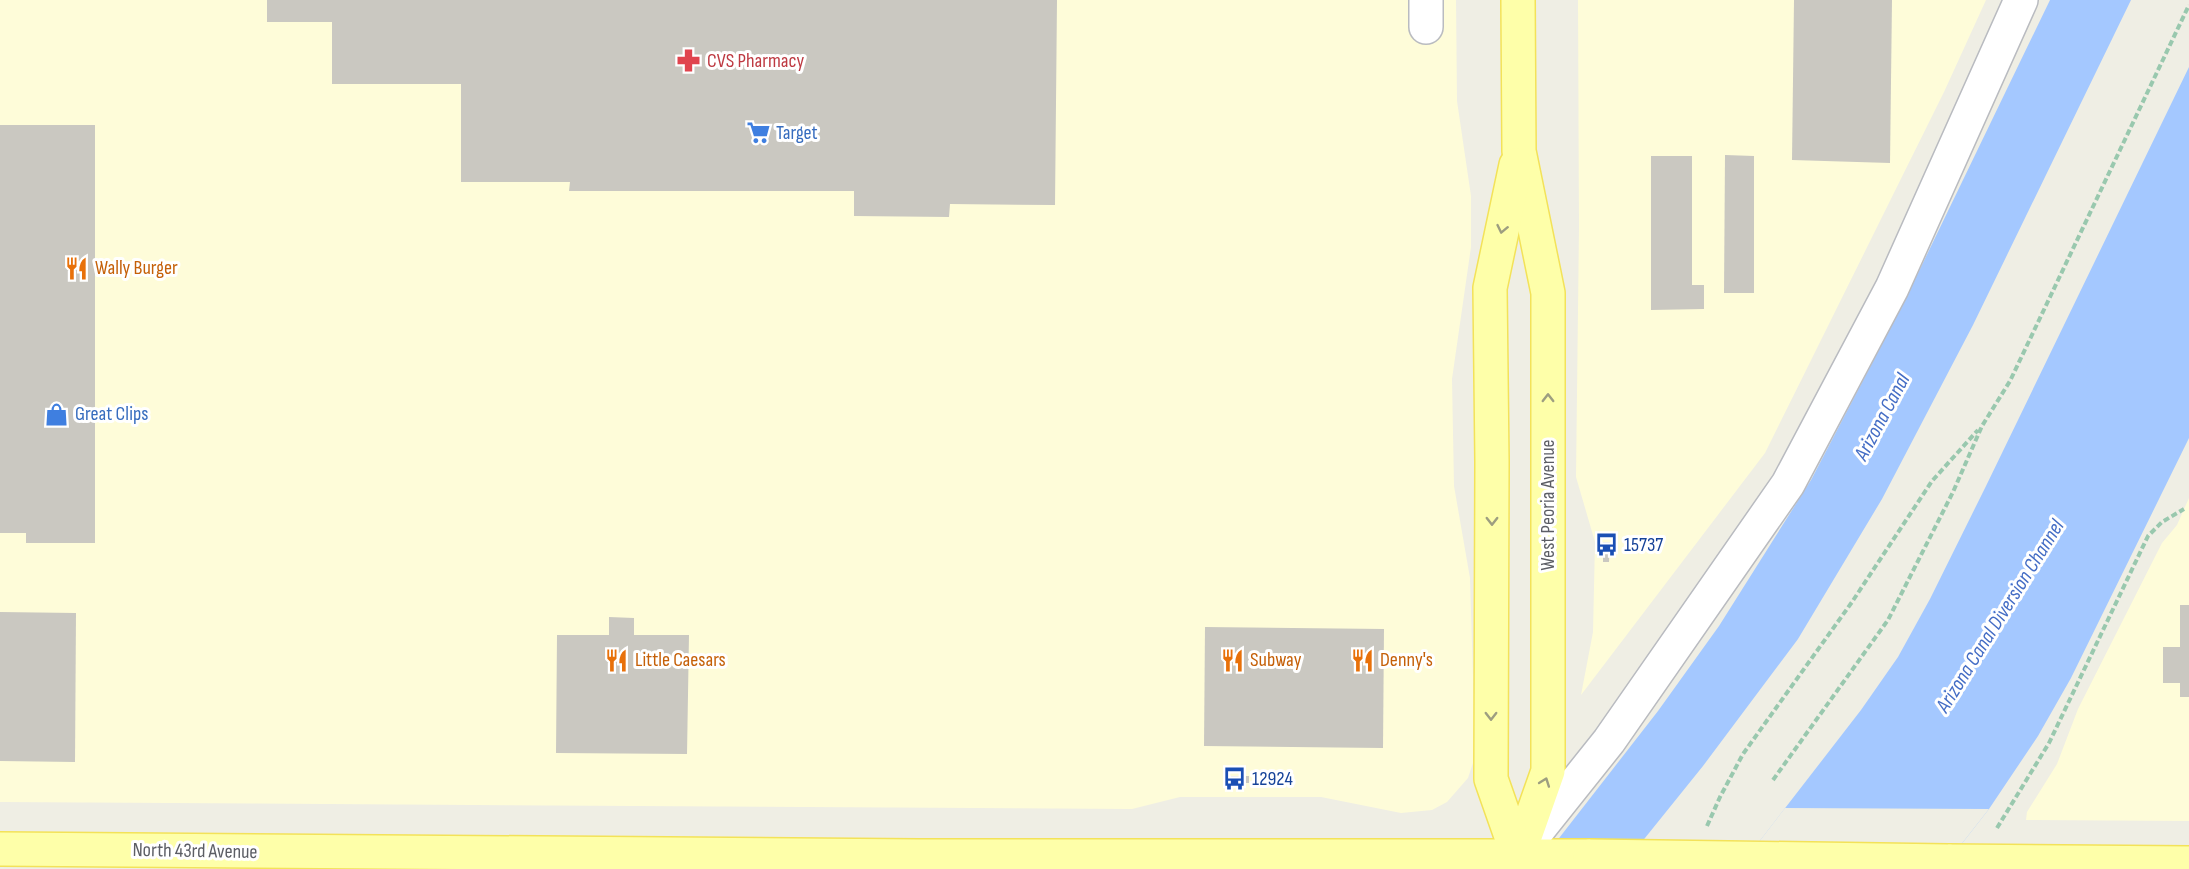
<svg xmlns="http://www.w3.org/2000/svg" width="2189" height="869" viewBox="0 0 2189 869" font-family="'Sofia Sans Condensed',sans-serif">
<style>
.commercial{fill:#fefcd9}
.water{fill:#a4c8ff}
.pier{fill:#efeee4}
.building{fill:#cac8c1}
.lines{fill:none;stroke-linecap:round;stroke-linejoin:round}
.minor-casing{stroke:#b9bbc0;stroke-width:36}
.major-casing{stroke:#f3e259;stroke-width:36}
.path{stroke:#99c8ae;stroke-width:4;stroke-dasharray:6 3;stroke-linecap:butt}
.minor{stroke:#fff;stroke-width:33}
.major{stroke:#feffa9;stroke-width:33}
.major-bridge-casing{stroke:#f3e259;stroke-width:36;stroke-linecap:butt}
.major-bridge{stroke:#feffa9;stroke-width:33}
.oneway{stroke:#9d9e80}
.labels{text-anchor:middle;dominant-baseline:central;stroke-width:6;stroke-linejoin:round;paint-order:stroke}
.health-label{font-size:20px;fill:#be3a42;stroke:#fff;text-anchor:start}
.shop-label{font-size:20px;fill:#366cbe;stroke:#fff;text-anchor:start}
.food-label{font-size:20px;fill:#c56008;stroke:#fff;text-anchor:start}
.street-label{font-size:20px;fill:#5c5e65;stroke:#fff}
.transit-label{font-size:20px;fill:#164399;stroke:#fff;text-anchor:start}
.water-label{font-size:21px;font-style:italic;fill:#446dc5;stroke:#fff}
</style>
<rect width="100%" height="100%" fill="#efeee4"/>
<g class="commercial">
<polygon points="0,0 1456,0 1457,101 1471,196 1471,247 1452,379 1454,486 1470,578 1475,744 1474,760 1468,778 1447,802 1432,810 1401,813 1321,797 1180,797 1132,809 0,802"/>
<polygon points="1578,0 1986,0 1944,92 1765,453 1581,695 1593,632 1595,542 1576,477 1579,227"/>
<polygon points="2189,498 2189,821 2026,820 2027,812 2057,764 2078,709 2162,543 2177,525"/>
</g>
<g class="water">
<polygon points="2050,0 2131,0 1973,325 1882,499 1798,639 1703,766 1620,869 1535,869 1658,711 1719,626 1811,480 1904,302"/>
<polygon points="2189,67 2189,438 2071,678 2038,736 1989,809 1942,869 1738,869 1861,710 1898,657 1930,599 1986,486"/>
</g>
<polygon class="pier" points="1785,808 1989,809 1942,869 1738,869"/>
<g class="building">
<polygon points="267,0 1057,0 1055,205 950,204 949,217 854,216 854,191 569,191 570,182 461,182 461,84 332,84 332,22 267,22"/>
<polygon points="1794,0 1892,0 1890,163 1792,160"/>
<polygon points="0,125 95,125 95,543 26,543 26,533 0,533"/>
<polygon points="1725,155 1754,156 1754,293 1724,293"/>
<polygon points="1651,156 1692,156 1692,285 1704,285 1704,309 1651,310"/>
<polygon points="1603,542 1610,542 1609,562 1603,562"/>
<polygon points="2180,605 2189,605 2189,697 2180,697 2180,683 2163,683 2163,647 2180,647"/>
<polygon points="0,612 76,613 75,762 0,761"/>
<polygon points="609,617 634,618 634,635 689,635 687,754 556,753 557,635 609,635"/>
<polygon points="1205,627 1384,629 1383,748 1204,746"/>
<rect x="1231" y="776" width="18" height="7"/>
</g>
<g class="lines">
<defs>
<g id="minor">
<polyline points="1426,0 1426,27"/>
<polyline points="1522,850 1609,741 1788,484 1892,288 2021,0"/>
</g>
<g id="major">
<polyline points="1518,0 1519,151 1548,293 1548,771 1518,856"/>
<polyline points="1516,165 1490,288 1492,462 1491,779 1518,856 1518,865"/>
<polyline points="0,849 919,856 1590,856"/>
<polyline points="1948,861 2189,863"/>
</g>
</defs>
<use href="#minor" class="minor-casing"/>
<use href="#major" class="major-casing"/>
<g class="path">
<polyline points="1773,780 1888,620 1953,492 1982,426 2010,381 2189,5"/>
<polyline points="1707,826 1720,797 1743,754 1852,602 1932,481 1978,430"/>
<polyline points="1997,828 2049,743 2148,536 2162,522 2184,509"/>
</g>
<use href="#minor" class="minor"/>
<use href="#major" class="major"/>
<defs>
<polyline id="major-bridge" points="1590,856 1948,861"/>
</defs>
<use href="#major-bridge" class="major-bridge-casing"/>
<use href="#major-bridge" class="major-bridge"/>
</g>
<defs><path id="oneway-chevron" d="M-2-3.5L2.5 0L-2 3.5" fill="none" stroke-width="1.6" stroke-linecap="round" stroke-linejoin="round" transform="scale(1.5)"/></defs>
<g class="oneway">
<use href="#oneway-chevron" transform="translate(1502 229) rotate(102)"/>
<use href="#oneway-chevron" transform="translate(1548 398) rotate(-90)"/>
<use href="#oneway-chevron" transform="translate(1492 521) rotate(90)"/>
<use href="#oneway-chevron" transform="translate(1491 716) rotate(90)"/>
<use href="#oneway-chevron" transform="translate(1545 782) rotate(-70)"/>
</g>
<defs>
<symbol id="pharmacy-bare" viewBox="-9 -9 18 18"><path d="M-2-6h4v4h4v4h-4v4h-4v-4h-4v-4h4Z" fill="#e0444e" stroke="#fff" stroke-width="2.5" paint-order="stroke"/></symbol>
<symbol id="supermarket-bare" viewBox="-9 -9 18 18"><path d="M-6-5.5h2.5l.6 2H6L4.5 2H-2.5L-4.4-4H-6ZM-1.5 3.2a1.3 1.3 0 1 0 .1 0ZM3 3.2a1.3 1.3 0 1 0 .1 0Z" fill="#3f7fe0" stroke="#fff" stroke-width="2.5" paint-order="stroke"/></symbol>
<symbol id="restaurant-bare" viewBox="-9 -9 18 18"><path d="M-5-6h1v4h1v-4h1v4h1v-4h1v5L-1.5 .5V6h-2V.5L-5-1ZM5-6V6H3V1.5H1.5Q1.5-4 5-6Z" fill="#e8710a" stroke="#fff" stroke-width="2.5" paint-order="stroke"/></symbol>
<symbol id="shop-bare" viewBox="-9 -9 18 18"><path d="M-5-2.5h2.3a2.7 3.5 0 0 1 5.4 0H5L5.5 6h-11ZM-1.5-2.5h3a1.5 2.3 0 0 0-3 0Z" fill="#3f7fe0" stroke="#fff" stroke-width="2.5" paint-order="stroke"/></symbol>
<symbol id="bus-bare" viewBox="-9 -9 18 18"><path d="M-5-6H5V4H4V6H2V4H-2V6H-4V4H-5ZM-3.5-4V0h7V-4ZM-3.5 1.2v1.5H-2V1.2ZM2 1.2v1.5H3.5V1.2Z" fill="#1a4fb4" stroke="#fff" stroke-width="2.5" paint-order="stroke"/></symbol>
</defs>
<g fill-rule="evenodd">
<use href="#pharmacy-bare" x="672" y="44" width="33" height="33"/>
<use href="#supermarket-bare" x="742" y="116" width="33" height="33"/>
<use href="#restaurant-bare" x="60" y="252" width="33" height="33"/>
<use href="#shop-bare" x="40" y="398" width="33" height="33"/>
<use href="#bus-bare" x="1590" y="528" width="33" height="33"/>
<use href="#restaurant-bare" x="600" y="644" width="33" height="33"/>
<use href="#restaurant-bare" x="1216" y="644" width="33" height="33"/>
<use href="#restaurant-bare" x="1346" y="644" width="33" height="33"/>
<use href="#bus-bare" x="1218" y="762" width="33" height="33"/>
</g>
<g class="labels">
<g class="health-label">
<text x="707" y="61">CVS Pharmacy</text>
</g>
<g class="shop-label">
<text x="776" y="133">Target</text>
<text x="75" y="414">Great Clips</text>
</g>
<g class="food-label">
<text x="95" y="268">Wally Burger</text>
<text x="635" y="660">Little Caesars</text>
<text x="1250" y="660">Subway</text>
<text x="1380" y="660">Denny's</text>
</g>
<g class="street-label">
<text transform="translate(1548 505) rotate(-90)">West Peoria Avenue</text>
<text transform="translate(195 851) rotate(1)">North 43rd Avenue</text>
</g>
<g class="transit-label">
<text x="1624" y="545">15737</text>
<text x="1252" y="779">12924</text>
</g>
<g class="water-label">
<text transform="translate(1882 417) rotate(-62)">Arizona Canal</text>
<text transform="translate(2000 616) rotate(-58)">Arizona Canal Diversion Channel</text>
</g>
</g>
</svg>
